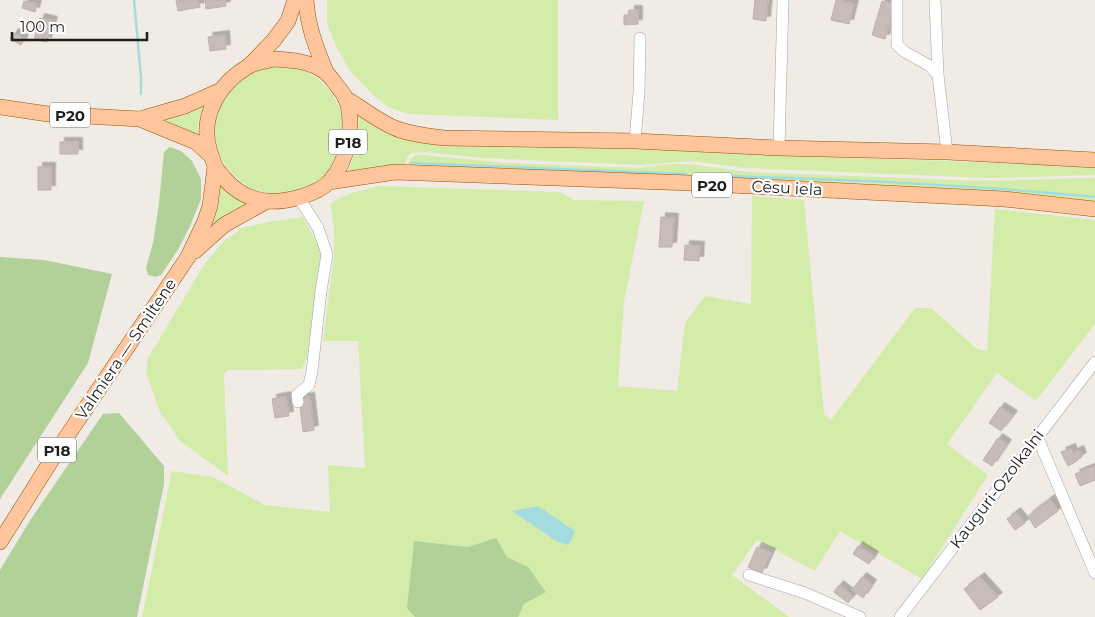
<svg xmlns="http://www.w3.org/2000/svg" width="1095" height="617" viewBox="0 0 1095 617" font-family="Montserrat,sans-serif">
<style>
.grass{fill:#d4ecaa}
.forest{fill:#b1d199}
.water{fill:#a4dbdf}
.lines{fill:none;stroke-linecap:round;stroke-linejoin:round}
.stream{stroke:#a4dbdf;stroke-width:2.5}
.building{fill:#c8bcb8;stroke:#c3afa7;filter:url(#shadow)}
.minor-casing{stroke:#a3a3a3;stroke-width:12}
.major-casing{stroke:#9b5100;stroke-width:16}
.minor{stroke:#fff;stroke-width:11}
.major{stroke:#ffc59c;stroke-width:15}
.labels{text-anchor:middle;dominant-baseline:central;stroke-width:4.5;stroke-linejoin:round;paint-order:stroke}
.shield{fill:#fff;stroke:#626262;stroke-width:1}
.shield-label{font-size:15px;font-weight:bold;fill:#1f1f1f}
.street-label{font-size:16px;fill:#1f1f1f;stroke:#fff}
</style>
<defs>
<filter id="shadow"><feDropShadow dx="4.5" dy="-4.5" stdDeviation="0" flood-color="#0004"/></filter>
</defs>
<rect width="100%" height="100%" fill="#f0ebe5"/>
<g class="grass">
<polygon points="327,0 558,0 558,120 409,114 388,107 373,95 350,71 337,48 327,24"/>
<circle cx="279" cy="130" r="64"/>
<polygon points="204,104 198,123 198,135 156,122"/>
<path d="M358,111l32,22 209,13 286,13 210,7v9l-107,3 -244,-10 -52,-7 -50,4 -161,-7 -55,-6 -15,1 -4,4 -3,10 -58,6c12,-18 13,-40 12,-62z"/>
<path d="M416,155h8l82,8 134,5 29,-4h21l58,8 209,8c46,2 92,-2 138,-2v24l-114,-10 -573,-25c0,-7 2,-9 8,-12z"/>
<polygon points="220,186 233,196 249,204 208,230 217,187"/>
<path d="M378,186l182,6 14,8 70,1 -20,100 -6,85 59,5 8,-68 20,-27 46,8 1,-108 52,4 20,214 7,6 84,-112h16l46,41 10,2 8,-142 100,11v104l-59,77 -39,-28 -50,71 41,31 -66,104 -82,-48 -25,40 -58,-31 -25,35 57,42h-647l30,-146 41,6 52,28 65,7 -2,-47 37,3 -7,-127h-35l11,-85v-29l-4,-23c16,-11 29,-13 48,-18z"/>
<polygon points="303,217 322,254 307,357 302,369 228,370 224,374 228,476 180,441 159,410 146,372 148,358 204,265 222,243 242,228 268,222"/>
</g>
<g class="forest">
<polygon points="170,147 181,151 192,161 201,179 201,199 190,226 179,248 161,275 156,277 148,275 146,268 153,243 159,203 164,152"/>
<polygon points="0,257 44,260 112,274 88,363 0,499"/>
<polygon points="119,413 164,466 164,484 137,617 0,617 0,570 31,519 103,414"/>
<polygon points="496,538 507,557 528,567 546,592 524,604 518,617 415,617 407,608 414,541 468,547"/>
</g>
<polygon class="water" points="538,506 575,531 571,541 567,545 556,541 512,511"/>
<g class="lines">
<g class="stream">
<polyline points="134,0 141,77 141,94"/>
<polyline points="411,163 686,174"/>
<path d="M696,175c133,4 266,9 399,22"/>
</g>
</g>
<g class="building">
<polygon points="176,0 198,0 200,7 178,11"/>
<polygon points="205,0 225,0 226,6 206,9"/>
<polygon points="755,0 768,0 766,21 753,19"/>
<polygon points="836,0 854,4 849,24 831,20"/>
<polygon points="24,1 37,4 35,12 22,8"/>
<polygon points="882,1 895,4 885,39 872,35"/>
<polygon points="630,10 638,10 638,24 624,25 624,15 630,15"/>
<polygon points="40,18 53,21 47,42 34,39"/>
<polygon points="14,33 24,39 21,45 10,39"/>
<polygon points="225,35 226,49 210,51 208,37"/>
<rect x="60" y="142" width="18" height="12"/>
<rect x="38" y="167" width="13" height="23"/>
<polygon points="661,217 674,218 672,247 659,247"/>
<polygon points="685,245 700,246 699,261 684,260"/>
<polygon points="286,396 289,416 275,418 272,399"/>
<polygon points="310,397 314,430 303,432 299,398"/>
<polygon points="1000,407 1013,415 1001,431 989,423"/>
<polygon points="998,438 1007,444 992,466 983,460"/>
<polygon points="1071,448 1073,453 1079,450 1082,457 1077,460 1077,461 1068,466 1061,452"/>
<polygon points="1095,466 1095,480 1080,486 1075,474"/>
<polygon points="1050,499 1058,511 1035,528 1028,516"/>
<polygon points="1016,512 1025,523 1015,530 1007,519"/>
<polygon points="858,546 874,556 869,564 853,554"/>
<polygon points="757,547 771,553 762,573 748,567"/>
<polygon points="862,577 872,584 863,598 852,590"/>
<polygon points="980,577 998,597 980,610 964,589"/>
<polygon points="839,585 853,596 848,603 834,592"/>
</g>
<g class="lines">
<defs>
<g id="minor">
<polyline points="897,0 897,45 905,52 930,66 938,75"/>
<polyline points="935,0 938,75 947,152"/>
<polyline points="635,141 639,92 640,38"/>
<polyline points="779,148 783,0"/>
<polyline points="298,402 297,395 309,385 312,371 321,291 327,254 318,228 299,198"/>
<polyline points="1037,436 1095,573"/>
<polyline points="749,575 805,593 860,617"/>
<polyline points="900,617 1095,362"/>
</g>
<g id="major">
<path d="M306,0c2,28 10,47 20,72"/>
<path d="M274,59c18,1 36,2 51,13 4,3 7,7 10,11 3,5 9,10 11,16 9,26 2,62 -16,82 -13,14 -45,22 -64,20 -17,-2 -31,-10 -42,-23 -3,-4 -7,-8 -9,-12 -2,-4 -3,-10 -5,-14 -11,-35 8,-68 39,-86 7,-4 17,-5 25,-7z"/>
<polyline points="250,65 274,40 288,21 295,0"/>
<path d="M345,98c18,10 36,26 55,32 15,5 29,6 44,8l191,3 144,7 168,4 148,8"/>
<polyline points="0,107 48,114 140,119 196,142 211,156"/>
<polyline points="140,119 185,106 221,90"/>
<polyline points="329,182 395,172 690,183 1004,199 1095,209"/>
<polyline points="195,251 224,225 267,201"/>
<polyline points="0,542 63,442 188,257 205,221 210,206 215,167"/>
</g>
</defs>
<use href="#minor" class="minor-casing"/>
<use href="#major" class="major-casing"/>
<use href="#minor" class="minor"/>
<use href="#major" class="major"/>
</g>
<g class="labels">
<g class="shield">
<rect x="50" y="102.5" width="40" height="25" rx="4"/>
<rect x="329" y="129.5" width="38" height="25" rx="4"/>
<rect x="692" y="172.5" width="40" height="25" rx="4"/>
<rect x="38" y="437.5" width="38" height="25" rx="4"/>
</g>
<g class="shield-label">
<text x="70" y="115">P20</text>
<text x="348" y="142">P18</text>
<text x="712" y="185">P20</text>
<text x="57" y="450">P18</text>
</g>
<g class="street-label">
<text transform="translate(787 188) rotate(3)">Cēsu iela</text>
<text transform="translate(126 349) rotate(-56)">Valmiera — Smiltene</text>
<text transform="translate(997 489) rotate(-53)">Kauguri-Ozolkalni</text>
</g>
</g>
<path d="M12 32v8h135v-8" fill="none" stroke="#1f1f1f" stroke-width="2.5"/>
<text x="20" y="32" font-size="15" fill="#1f1f1f" stroke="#ffffff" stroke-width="4" paint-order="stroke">100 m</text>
</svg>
